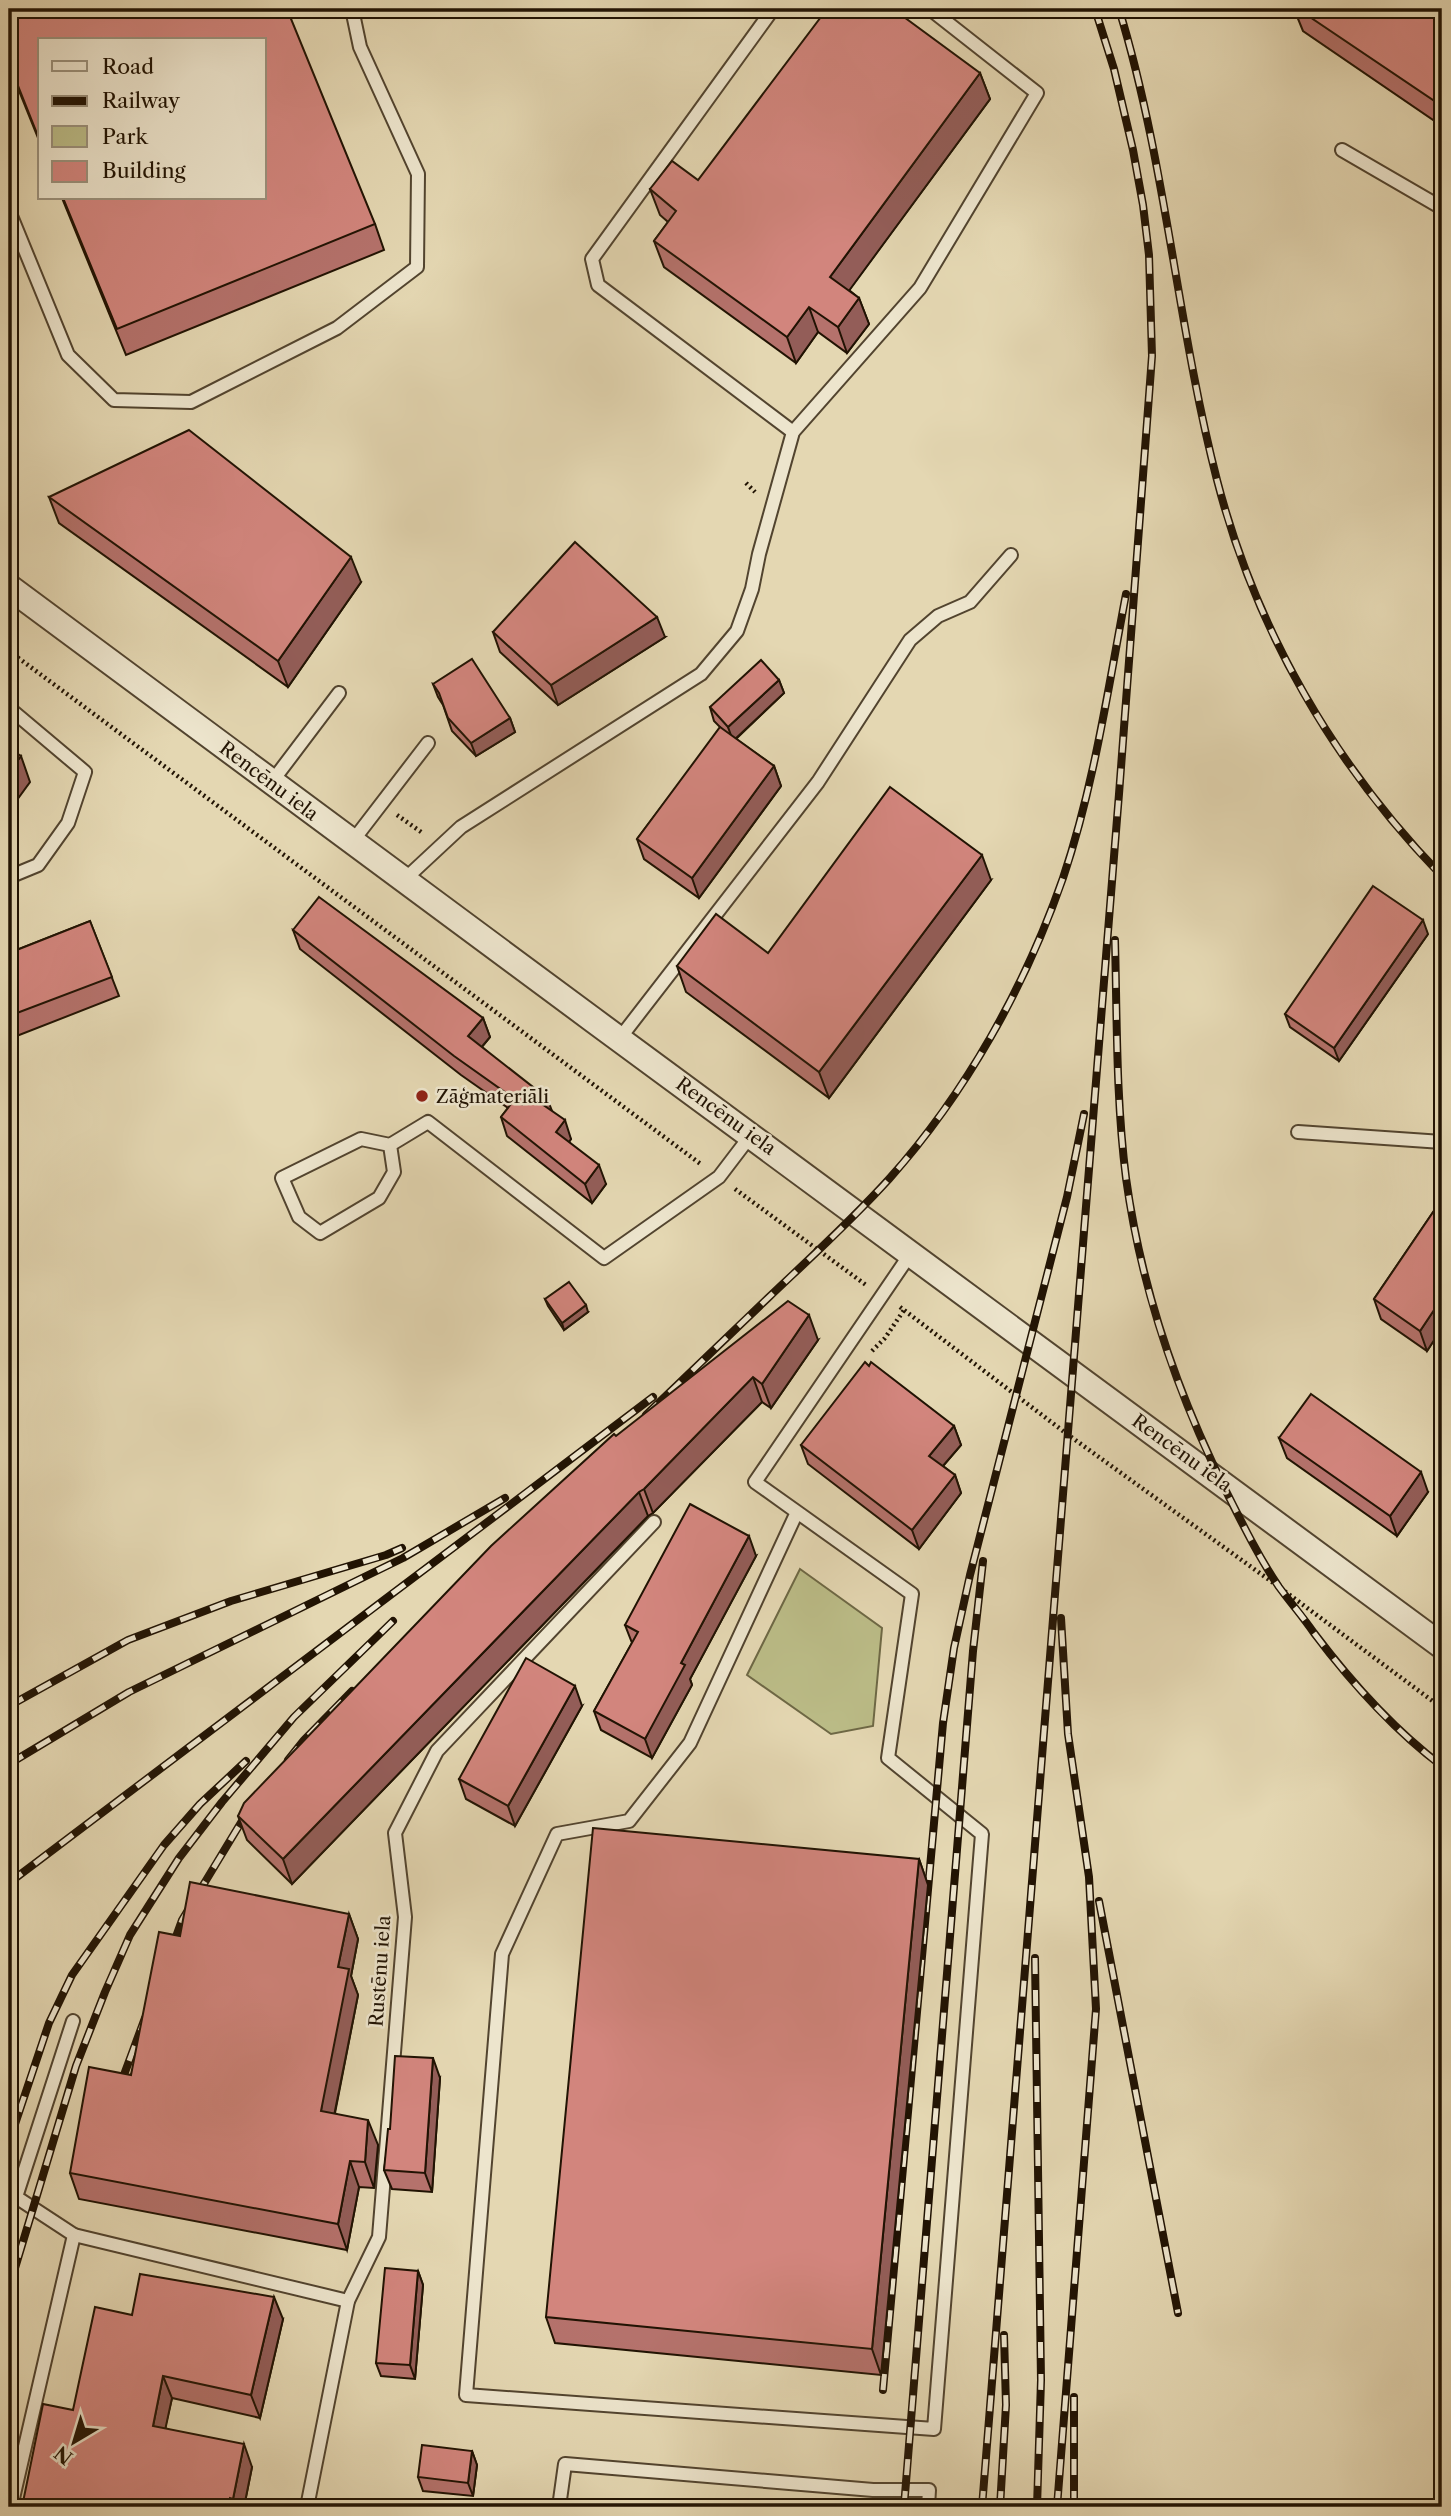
<svg xmlns="http://www.w3.org/2000/svg" width="1451" height="2516" viewBox="0 0 1451 2516" font-family="'Libre Caslon Text',serif">
<style>
.green{fill:#bbbc87;stroke:#6e6845;stroke-width:2}
.lines{fill:none;stroke-linecap:round;stroke-linejoin:round}
.service-casing{stroke:#52442f;stroke-width:16}
.minor-casing{stroke:#52442f;stroke-width:28}
.path{stroke:#211303;stroke-width:4.5;stroke-dasharray:2 3.5;stroke-linecap:butt}
.service{stroke:#ede5cd;stroke-width:12}
.minor{stroke:#ede5cd;stroke-width:24}
.rail-casing{stroke:#211303;stroke-width:8}
.rail{stroke:#ede5cd;stroke-width:5;stroke-dasharray:16;stroke-linecap:butt}
.wall{fill:#b5726c;stroke:#211303;stroke-width:2}
.shaded-wall{fill:#935d58;stroke:#211303;stroke-width:2}
.building{fill:#d2857d;stroke:#211303;stroke-width:2}
.poi-dot{fill:#8f2418;stroke:#ede5cd;stroke-width:2.5}
.labels{text-anchor:middle;dominant-baseline:central;stroke-width:5;stroke-linejoin:round;paint-order:stroke}
.street-label{font-size:19px;fill:#211303;stroke:#ede5cd}
.poi-label{font-size:19px;fill:#211303;stroke:#ede5cd;text-anchor:start}
</style>
<rect width="100%" height="100%" fill="#e4d7b2"/>
<filter id="stains"><feTurbulence type="fractalNoise" baseFrequency=".00286" numOctaves="4"/><feColorMatrix values="0 0 0 0 .2 0 0 0 0 .09 0 0 0 0 .02 0 0 0 .5 -.17"/></filter>
<radialGradient id="worn" r=".72"><stop offset=".6" stop-color="#630" stop-opacity="0"/><stop offset="1" stop-color="#630" stop-opacity=".3"/></radialGradient>
<polygon class="green" points="800,1569 882,1628 873,1726 831,1734 747,1675"/>
<g class="lines">
<defs>
<g id="service">
<polyline points="773,9 592,259 598,285 793,432"/>
<polyline points="1342,150 1442,208"/>
<polyline points="9,211 68,355 114,400 191,402 337,328 417,267 418,174 360,47 352,9"/>
<polyline points="9,708 85,772 68,823 38,865 9,877"/>
<polyline points="271,783 339,693"/>
<polyline points="352,842 428,743"/>
<polyline points="403,881 461,827 701,674 737,631 752,589 759,554 793,432 920,288 1037,93 930,9"/>
<polyline points="620,1038 818,782 910,640 938,616 970,602 1011,555"/>
<polyline points="1298,1132 1442,1142"/>
<polyline points="390,1145 394,1172 379,1198 320,1233 299,1217 282,1178 361,1139 390,1145 428,1122 604,1258 719,1177 751,1135"/>
<polyline points="797,1512 912,1594 888,1758 982,1834 934,2429 466,2395 502,1954 557,1834 629,1821 690,1743 797,1512 755,1482 911,1253"/>
<polyline points="9,2195 16,2197 73,2021"/>
<polyline points="74,2235 348,2301"/>
<polyline points="11,2507 74,2235 16,2197"/>
<polyline points="307,2507 348,2301 379,2237 405,1917 395,1833 437,1751 654,1522"/>
<polyline points="559,2507 565,2464 873,2490 929,2490 928,2507"/>
</g>
<path id="minor" d="M9,587c476,355 956,706 1433,1059"/>
</defs>
<use href="#service" class="service-casing"/>
<use href="#minor" class="minor-casing"/>
<g class="path">
<polyline points="746,483 755,492"/>
<polyline points="9,651 702,1165"/>
<polyline points="397,815 424,834"/>
<polyline points="735,1189 866,1285"/>
<polyline points="900,1307 1067,1434 1279,1587 1442,1708"/>
<polyline points="872,1351 885,1338 904,1310"/>
</g>
<use href="#service" class="service"/>
<use href="#minor" class="minor"/>
<defs>
<g id="rail">
<path d="M1119,9c47,154 58,316 98,471 39,151 118,286 225,396"/>
<path d="M1115,940c2,79 1,160 11,238 15,110 50,212 99,311 17,34 33,67 54,98 11,15 24,30 35,46 37,49 79,96 128,133"/>
<path d="M646,1415c41,-39 81,-78 122,-117 41,-39 83,-77 121,-119 77,-86 136,-192 174,-301 31,-92 45,-189 63,-284"/>
<polyline points="9,1706 128,1640 231,1601 386,1555 402,1548"/>
<polyline points="288,1760 304,1740 352,1691"/>
<polyline points="9,1764 129,1692 403,1558 505,1498"/>
<polyline points="9,1883 653,1397"/>
<polyline points="1099,1901 1178,2313"/>
<polyline points="170,1953 182,1920 251,1806"/>
<polyline points="1035,1958 1041,2380 1037,2507"/>
<polyline points="118,2091 145,2018"/>
<polyline points="9,2142 49,2023 72,1975 164,1845 200,1804 246,1761"/>
<polyline points="9,2288 76,2066 105,1992 130,1935 179,1858 222,1802 294,1717 393,1621"/>
<polyline points="883,2390 943,1723 954,1648 970,1575 1067,1197 1084,1114"/>
<polyline points="904,2507 973,1651 983,1561"/>
<polyline points="982,2507 1119,794 1152,356 1149,255 1143,205 1133,150 1114,69 1095,9"/>
<polyline points="1000,2507 1006,2405 1004,2335"/>
<polyline points="1057,2507 1096,2009 1089,1877 1068,1734 1061,1618"/>
<polyline points="1074,2507 1074,2397"/>
</g>
</defs>
<use href="#rail" class="rail-casing"/>
<use href="#rail" class="rail"/>
</g>
<g class="wall">
<polygon points="9,9 375,224 384,250 126,355 62,198 264,198 40,40 40,143 9,66"/>
<polygon points="1294,9 1422,9 1442,22 1442,126 1303,31"/>
<polygon points="980,73 990,99 849,290 859,298 869,324 847,353 818,332 796,363 664,267 654,241 668,222 660,215 650,189 698,180"/>
<polygon points="49,497 361,582 288,687 59,523"/>
<polygon points="493,632 665,637 558,705 500,652"/>
<polygon points="779,680 784,693 736,739 774,766 781,786 699,898 644,859 637,839 721,728 714,721 710,707"/>
<polygon points="433,684 510,718 515,732 476,756 452,731 443,705 438,697"/>
<polygon points="991,880 829,1098 686,992 677,966 768,953"/>
<polygon points="90,921 119,996 9,1039 9,953"/>
<polygon points="293,930 483,1018 490,1037 482,1047 552,1111 571,1139 569,1142 606,1184 592,1203 507,1136 501,1117 508,1108 461,1075 300,949"/>
<polygon points="1428,934 1339,1061 1290,1027 1285,1014"/>
<polygon points="1442,1199 1442,1328 1427,1351 1381,1319 1374,1299"/>
<polygon points="545,1299 588,1312 564,1330 548,1306"/>
<polygon points="818,1340 771,1408 762,1402 653,1513 648,1516 292,1884 247,1840 238,1816 616,1436"/>
<polygon points="954,1426 961,1445 943,1466 955,1475 961,1493 919,1549 808,1464 801,1445"/>
<polygon points="1279,1438 1428,1492 1397,1536 1287,1458"/>
<polygon points="756,1556 690,1679 692,1685 652,1758 601,1730 594,1711 632,1643 625,1625"/>
<polygon points="582,1706 515,1826 466,1799 459,1779"/>
<polygon points="919,1859 928,1885 881,2375 555,2343 546,2317"/>
<polygon points="349,1914 358,1939 351,1976 358,1995 335,2113 378,2145 374,2188 359,2187 347,2250 79,2199 70,2173 131,2075 180,1936"/>
<polygon points="440,2078 432,2192 392,2189 384,2170 390,2129"/>
<polygon points="418,2271 423,2285 415,2379 381,2376 376,2363"/>
<polygon points="283,2319 260,2418 172,2398 165,2428 252,2467 244,2507 22,2507 73,2410"/>
<polygon points="472,2451 477,2465 473,2496 423,2491 418,2477"/>
</g>
<g class="shaded-wall">
<polygon points="980,73 990,99 840,303 830,277"/>
<polygon points="859,298 869,324 847,353 838,327"/>
<polygon points="809,307 818,332 796,363 787,337"/>
<polygon points="351,557 361,582 288,687 278,661"/>
<polygon points="657,617 665,637 558,705 551,685"/>
<polygon points="779,680 784,693 733,741 728,727"/>
<polygon points="510,718 515,732 476,756 471,743"/>
<polygon points="21,756 30,782 9,811 9,772"/>
<polygon points="774,766 781,786 699,898 692,878"/>
<polygon points="982,855 991,880 829,1098 819,1072"/>
<polygon points="1423,920 1428,934 1339,1061 1334,1048"/>
<polygon points="483,1018 490,1037 475,1055 468,1036"/>
<polygon points="547,1098 554,1116 542,1104"/>
<polygon points="565,1120 571,1139 562,1151 556,1132"/>
<polygon points="599,1165 606,1184 592,1203 585,1184"/>
<polygon points="1442,1298 1442,1328 1427,1351 1420,1331"/>
<polygon points="586,1305 588,1312 564,1330 562,1323"/>
<polygon points="809,1315 818,1340 771,1408 762,1384"/>
<polygon points="753,1377 762,1402 653,1513 644,1489"/>
<polygon points="954,1426 961,1445 936,1474 929,1456"/>
<polygon points="1421,1472 1428,1492 1397,1536 1390,1516"/>
<polygon points="955,1475 961,1493 919,1549 912,1530"/>
<polygon points="639,1492 648,1516 292,1884 283,1859"/>
<polygon points="749,1536 756,1556 690,1679 692,1685 652,1758 645,1739 681,1663"/>
<polygon points="575,1686 582,1706 515,1826 508,1806"/>
<polygon points="919,1859 928,1885 881,2375 872,2349"/>
<polygon points="349,1914 358,1939 351,1976 358,1995 330,2136 321,2111 338,1967"/>
<polygon points="9,1985 12,1993 9,2004"/>
<polygon points="433,2058 440,2078 432,2192 425,2173"/>
<polygon points="368,2120 378,2145 374,2188 365,2162"/>
<polygon points="350,2161 359,2187 347,2250 338,2224"/>
<polygon points="418,2271 423,2285 415,2379 410,2365"/>
<polygon points="274,2297 283,2319 260,2418 251,2395"/>
<polygon points="163,2376 172,2398 161,2449 153,2426"/>
<polygon points="244,2444 252,2467 244,2507 236,2507 233,2499"/>
<polygon points="472,2451 477,2465 473,2496 468,2483"/>
<polygon points="230,2498 234,2507 229,2507"/>
</g>
<g class="building">
<polygon points="9,9 287,9 375,224 117,329 63,198 264,198 264,40 40,40 40,141 9,63"/>
<polygon points="827,9 893,9 980,73 830,277 859,298 838,327 809,307 787,337 654,241 676,211 650,189 672,161 698,180"/>
<polygon points="1298,9 1422,9 1442,22 1442,106"/>
<polygon points="189,430 351,557 278,661 49,497"/>
<polygon points="575,542 657,617 551,685 493,632"/>
<polygon points="472,659 510,718 471,743 448,718 439,693 433,684"/>
<polygon points="761,660 779,680 728,727 710,707"/>
<polygon points="720,727 774,766 692,878 637,839"/>
<polygon points="9,748 21,756 9,772"/>
<polygon points="890,787 982,855 819,1072 677,966 716,914 768,953"/>
<polygon points="1373,886 1423,920 1334,1048 1285,1014"/>
<polygon points="319,897 483,1018 468,1036 547,1098 542,1104 565,1120 556,1132 599,1165 585,1184 501,1117 514,1100 523,1105 454,1056 293,930"/>
<polygon points="90,921 112,977 9,1016 9,953"/>
<polygon points="1442,1199 1442,1298 1420,1331 1374,1299"/>
<polygon points="569,1282 586,1305 562,1323 545,1299"/>
<polygon points="788,1301 809,1315 762,1384 753,1377 644,1489 639,1492 283,1859 238,1816 244,1803 491,1546 614,1434 616,1436"/>
<polygon points="865,1362 869,1366 871,1362 954,1426 929,1456 955,1475 912,1530 801,1445"/>
<polygon points="1311,1394 1421,1472 1390,1516 1279,1438"/>
<polygon points="690,1504 749,1536 681,1663 685,1665 645,1739 594,1711 638,1632 625,1625"/>
<polygon points="526,1658 575,1686 508,1806 459,1779"/>
<polygon points="593,1828 919,1859 872,2349 546,2317"/>
<polygon points="190,1882 349,1914 338,1967 349,1969 321,2111 368,2120 365,2162 350,2161 338,2224 70,2173 89,2067 131,2075 159,1932 180,1936"/>
<polygon points="395,2056 433,2058 425,2173 384,2170 388,2129 390,2129"/>
<polygon points="385,2268 418,2271 410,2365 376,2363"/>
<polygon points="140,2274 274,2297 251,2395 163,2376 153,2426 244,2444 233,2499 230,2498 229,2507 22,2507 43,2404 73,2410 95,2307 132,2315"/>
<polygon points="422,2445 472,2451 468,2483 418,2477"/>
</g>
<circle class="poi-dot" cx="422" cy="1096" r="7"/>
<g class="labels">
<g class="street-label">
<text transform="translate(269 781) rotate(37)">Rencēnu iela</text>
<text transform="translate(726 1116) rotate(36)">Rencēnu iela</text>
<text transform="translate(1182 1453) rotate(36)">Rencēnu iela</text>
<text transform="translate(380 1971) rotate(-86)">Rustēnu iela</text>
</g>
<g class="poi-label">
<text x="436" y="1096">Zāģmateriāli</text>
</g>
</g>
<rect width="1451" height="2516" fill="none" stroke="#e4d7b2" stroke-width="35"/>
<rect x="10" y="10" width="1430" height="2495" fill="none" stroke="#211303" stroke-width="3.5"/>
<rect x="18" y="18" width="1416" height="2481" fill="none" stroke="#211303" stroke-width="2"/>
<rect x="38" y="38" width="228" height="161" fill="#ede5cd" stroke="#9b917c" stroke-width="2"/>
<rect x="52" y="61" width="35" height="10" fill="#ede5cd" stroke="#9b917c" stroke-width="2"/>
<text x="102" y="74" font-size="21" fill="#211303">Road</text>
<rect x="52" y="96" width="35" height="10" fill="#211303" stroke="#9b917c" stroke-width="2"/>
<text x="102" y="108" font-size="21" fill="#211303">Railway</text>
<rect x="52" y="126" width="35" height="21" fill="#bbbc87" stroke="#9b917c" stroke-width="2"/>
<text x="102" y="144" font-size="21" fill="#211303">Park</text>
<rect x="52" y="161" width="35" height="21" fill="#d2857d" stroke="#9b917c" stroke-width="2"/>
<text x="102" y="178" font-size="21" fill="#211303">Building</text>
<g transform="translate(74 2442) rotate(218)" stroke="#ede5cd" stroke-width="5" paint-order="stroke">
<path d="M0-5L12 26L0 18L-12 26Z" fill="#211303"/>
<text y="-10" font-size="19" font-weight="bold" text-anchor="middle" fill="#211303">N</text>
</g>
<rect width="100%" height="100%" filter="url(#stains)"/>
<rect width="100%" height="100%" fill="url(#worn)"/>
</svg>
